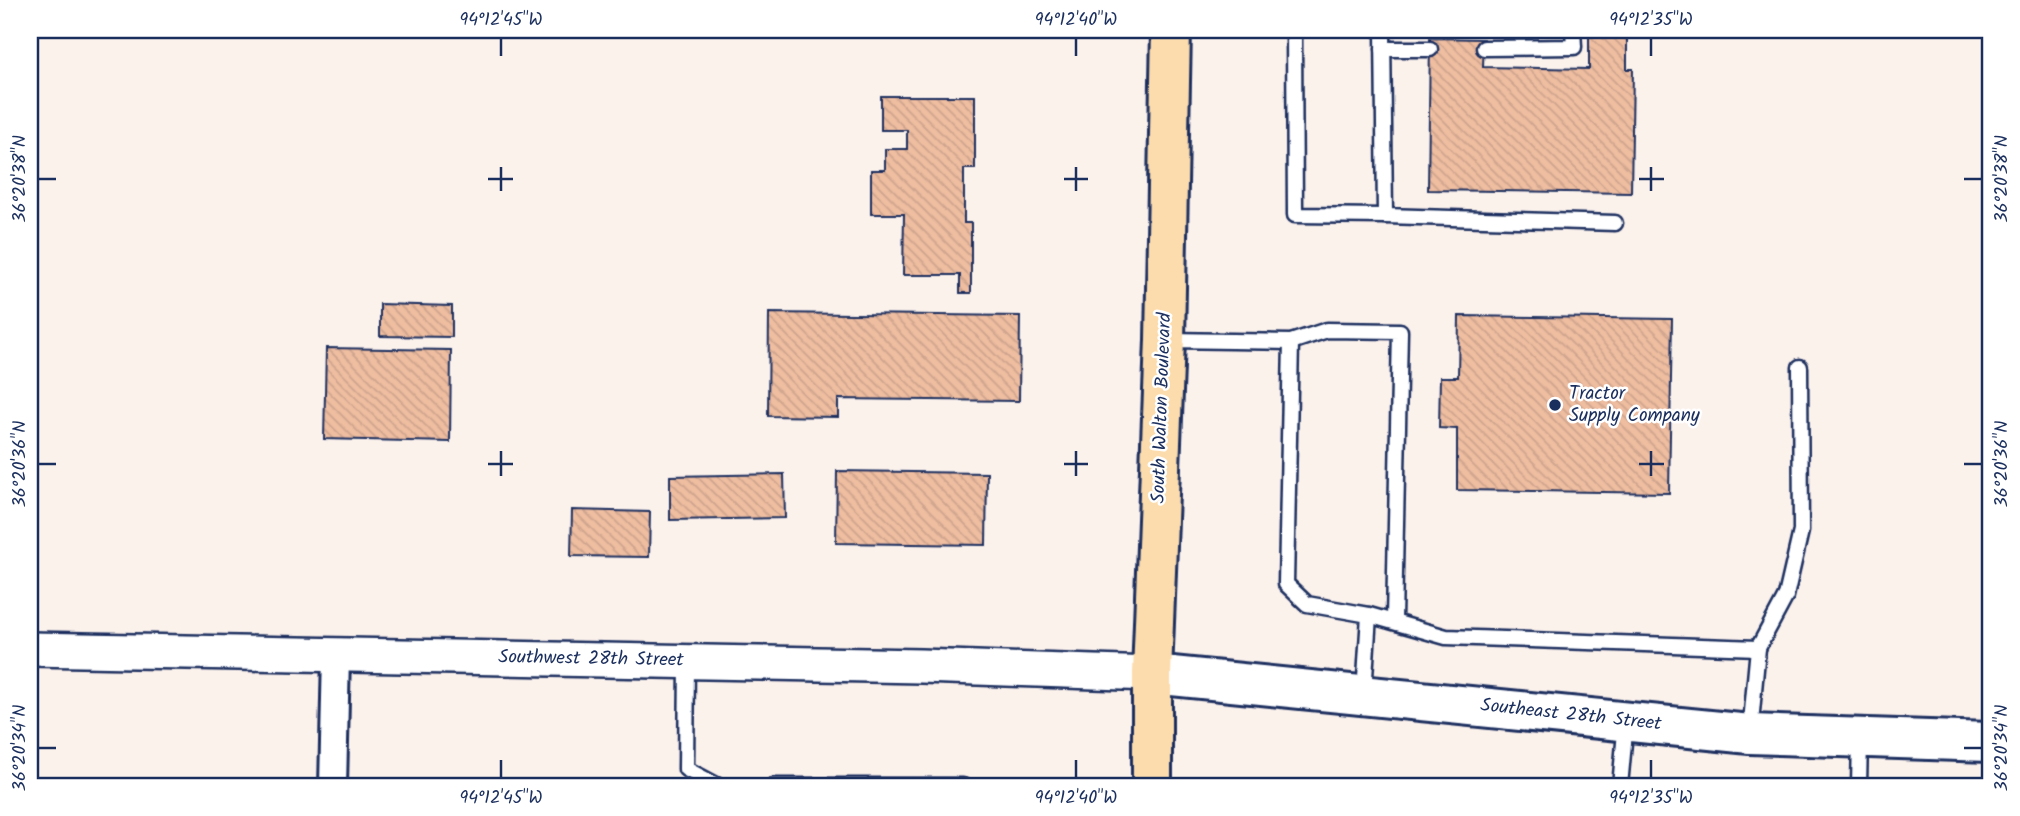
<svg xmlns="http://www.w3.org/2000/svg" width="2020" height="816" viewBox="0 0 2020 816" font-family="Kalam,sans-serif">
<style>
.building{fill:url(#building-back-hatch);stroke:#1b2f5e;stroke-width:2}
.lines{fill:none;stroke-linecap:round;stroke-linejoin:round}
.service-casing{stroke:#1b2f5e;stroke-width:19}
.minor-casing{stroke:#1b2f5e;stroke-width:32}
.tertiary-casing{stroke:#1b2f5e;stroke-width:38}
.secondary-casing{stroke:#1b2f5e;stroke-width:44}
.primary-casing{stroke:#1b2f5e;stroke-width:44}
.service{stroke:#fff;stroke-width:14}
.minor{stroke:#fff;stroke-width:26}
.tertiary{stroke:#fff;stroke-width:33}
.secondary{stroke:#fff;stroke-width:38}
.primary{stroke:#fcdcac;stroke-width:38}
.ticks{fill:none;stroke:#1b2f5e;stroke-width:2.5}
.poi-dot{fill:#1b2f5e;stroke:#fff;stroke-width:2.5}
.labels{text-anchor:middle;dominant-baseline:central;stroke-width:5;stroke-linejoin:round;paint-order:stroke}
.poi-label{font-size:19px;fill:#1b2f5e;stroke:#fff;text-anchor:start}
.street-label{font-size:19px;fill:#1b2f5e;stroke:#fff}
.neatline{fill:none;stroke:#1b2f5e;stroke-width:2.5}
.ticks-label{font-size:18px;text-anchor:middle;fill:#1b2f5e}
</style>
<defs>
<pattern id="building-back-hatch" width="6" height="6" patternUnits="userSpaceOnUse" patternTransform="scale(1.75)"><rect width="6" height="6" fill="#efbda0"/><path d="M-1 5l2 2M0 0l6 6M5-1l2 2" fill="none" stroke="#cca38c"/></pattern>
</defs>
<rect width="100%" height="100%" fill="#fcf2ec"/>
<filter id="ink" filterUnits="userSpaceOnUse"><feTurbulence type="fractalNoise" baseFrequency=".0143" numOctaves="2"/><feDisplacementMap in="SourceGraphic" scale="14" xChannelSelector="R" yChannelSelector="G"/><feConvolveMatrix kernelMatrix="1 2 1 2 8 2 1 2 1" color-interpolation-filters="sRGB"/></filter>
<g filter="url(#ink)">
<g class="building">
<polygon points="1589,30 1627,30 1627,69 1633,69 1631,193 1428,190 1430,38 1484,39 1483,67 1589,69"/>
<polygon points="881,96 975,96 975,169 964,169 964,223 971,223 971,293 960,293 960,275 903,275 904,214 871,214 871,170 885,170 885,149 907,149 907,130 881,130"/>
<polygon points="380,304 452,306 452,337 380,336"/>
<polygon points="769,313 1020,316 1019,401 838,399 838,417 768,416"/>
<polygon points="1459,316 1672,319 1669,493 1457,490 1457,429 1439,428 1440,377 1458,377"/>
<polygon points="326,348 451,350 450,442 324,439"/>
<polygon points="837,471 987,473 986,545 836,543"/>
<polygon points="784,474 785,518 670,520 670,476"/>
<polygon points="572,510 650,512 649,557 571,556"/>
</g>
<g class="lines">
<defs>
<g id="service">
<polyline points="1294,30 1295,215 1385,216"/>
<polyline points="1383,30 1385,216 1615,223"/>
<polyline points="1484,48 1574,47 1573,30"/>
<polyline points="1383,49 1430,49"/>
<polyline points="1168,340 1291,342 1327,330 1400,331 1394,620"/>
<polyline points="1291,342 1286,584 1307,604 1369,615 1364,693"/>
<polyline points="1369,615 1446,637 1758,648 1786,596 1801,531 1800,367"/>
<polyline points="687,661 686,769 718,786"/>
<polyline points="1750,733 1758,648"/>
<polyline points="773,786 963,786"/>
<polyline points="1620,786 1626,721"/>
<polyline points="1859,786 1860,739"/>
</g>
<polyline id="minor" points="333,786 336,655"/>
<polyline id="tertiary" points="30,649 921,666 1152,674"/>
<polyline id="secondary" points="1152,674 1750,734 1990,742"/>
<polyline id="primary" points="1152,786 1152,674 1165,340 1171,30"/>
</defs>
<use href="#service" class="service-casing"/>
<use href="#minor" class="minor-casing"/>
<use href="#tertiary" class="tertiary-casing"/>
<use href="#secondary" class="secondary-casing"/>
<use href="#primary" class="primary-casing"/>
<use href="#service" class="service"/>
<use href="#minor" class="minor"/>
<use href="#tertiary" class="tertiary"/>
<use href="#secondary" class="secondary"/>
<use href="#primary" class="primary"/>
</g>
</g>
<path class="ticks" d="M501,38v18M1076,38v18M1651,38v18M501,167v24M1076,167v24M1651,167v24M38,179h18M488,179h25M1064,179h24M1639,179h25M1964,179h18M501,451v25M1076,451v25M1651,451v25M38,464h18M488,464h25M1064,464h24M1639,464h25M1964,464h18M38,748h18M1964,748h18M501,760v18M1076,760v18M1651,760v18"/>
<circle class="poi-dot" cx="1555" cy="405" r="7"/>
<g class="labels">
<g class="poi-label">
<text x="1569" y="394">Tractor<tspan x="1569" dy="22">Supply Company</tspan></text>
</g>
<g class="street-label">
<text transform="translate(1162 408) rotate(-88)">South Walton Boulevard</text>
<text transform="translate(591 659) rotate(1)">Southwest 28th Street</text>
<text transform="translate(1571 715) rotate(6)">Southeast 28th Street</text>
</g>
</g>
<rect width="2020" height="816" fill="none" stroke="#fff" stroke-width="77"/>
<rect x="38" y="38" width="1944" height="740" class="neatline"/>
<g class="ticks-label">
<text x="501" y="25">94°12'45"W</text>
<text x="1076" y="25">94°12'40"W</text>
<text x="1651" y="25">94°12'35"W</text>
<text transform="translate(19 179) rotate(-90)" y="6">36°20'38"N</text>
<text transform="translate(2001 179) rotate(-90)" y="6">36°20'38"N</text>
<text transform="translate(19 464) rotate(-90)" y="6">36°20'36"N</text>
<text transform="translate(2001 464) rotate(-90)" y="6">36°20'36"N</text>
<text transform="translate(19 748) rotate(-90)" y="6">36°20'34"N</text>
<text transform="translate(2001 748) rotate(-90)" y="6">36°20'34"N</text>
<text x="501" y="803">94°12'45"W</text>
<text x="1076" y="803">94°12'40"W</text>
<text x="1651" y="803">94°12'35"W</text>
</g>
</svg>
